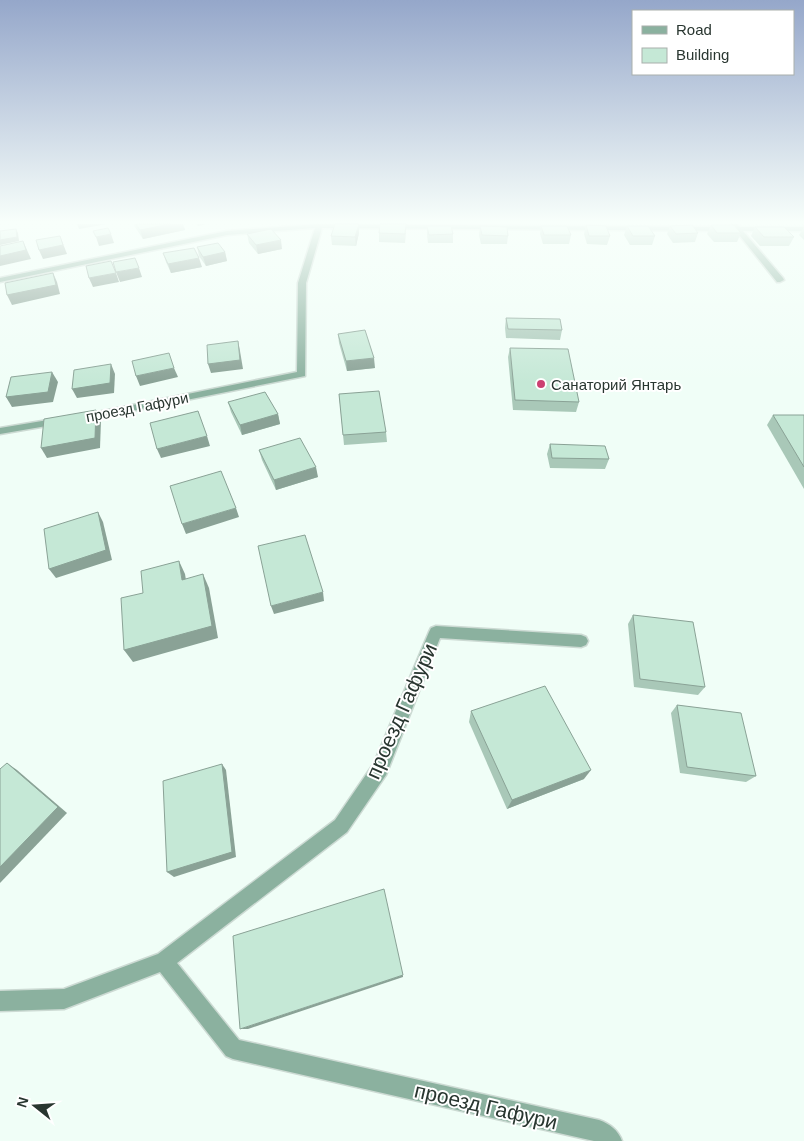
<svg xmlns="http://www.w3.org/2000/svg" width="804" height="1141" viewBox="0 0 804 1141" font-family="Arial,sans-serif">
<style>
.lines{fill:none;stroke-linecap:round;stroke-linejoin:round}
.street-casing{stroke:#ccdad3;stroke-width:3}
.street{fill:#8bb19f;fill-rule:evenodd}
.wall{fill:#a9c8b8}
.shaded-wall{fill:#8aa296}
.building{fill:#c5e8d6;stroke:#8aa296}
.poi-dot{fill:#cc4072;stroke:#fff;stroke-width:2}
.labels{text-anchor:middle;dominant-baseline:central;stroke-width:4;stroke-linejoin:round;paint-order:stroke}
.far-poi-label{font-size:15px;fill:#293630;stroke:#fff;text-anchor:start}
.far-street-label{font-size:15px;fill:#293630;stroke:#fff}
.near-street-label{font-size:21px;fill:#293630;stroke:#fff}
</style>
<rect width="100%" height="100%" fill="#f0fef7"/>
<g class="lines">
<defs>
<g id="street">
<polygon points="317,224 733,227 731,224 737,224 740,227 804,227 804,231 743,231 783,278 784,280 780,282 777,282 736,231 322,228 306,283 305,376 82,421 78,420 78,416 297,372 298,283 315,228 227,235 0,282 0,278 227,231"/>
<polygon points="60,418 65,421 64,423 0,434 0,428"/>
<path d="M436,626l145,9 5,2 2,4 -2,4 -5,2 -141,-9 -54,137 -39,57 -170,131 62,77 360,80c11,4 19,10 23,21h-28l-361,-82 -7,-3 -66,-84 -96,37 -64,2v-20l64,-2 94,-35 177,-134 39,-57 55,-131 2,-4z"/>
</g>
</defs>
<use href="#street" class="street-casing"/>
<use href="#street" class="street"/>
</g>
<g class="wall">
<polygon points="134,224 183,224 185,230 143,239 135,227"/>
<polygon points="359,224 359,233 356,246 332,245 331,236"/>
<polygon points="586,225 610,236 607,245 587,244 584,234"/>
<polygon points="711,225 741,233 737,242 714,242 707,234"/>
<polygon points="427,226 453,234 453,243 428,243 427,235"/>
<polygon points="480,226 508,236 507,244 481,244 479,235"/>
<polygon points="541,226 571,235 569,244 543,244 540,234"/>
<polygon points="627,226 655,236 652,245 630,245 624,235"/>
<polygon points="670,226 698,233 695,242 673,243 667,234"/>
<polygon points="755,227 794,237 789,246 760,246 751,236"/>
<polygon points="804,227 804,240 799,235"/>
<polygon points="379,233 406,233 405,243 379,242"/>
<polygon points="247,234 282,249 258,254 249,243"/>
<polygon points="197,247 225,252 227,261 206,266 199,256"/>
<polygon points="163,253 202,267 171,273 166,262"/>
<polygon points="506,318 562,330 560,340 506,338 505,328"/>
<polygon points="338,334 375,368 347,371 339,343"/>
<polygon points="510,348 579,402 576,412 513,410 508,357"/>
<polygon points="339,394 386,432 387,442 344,445"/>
<polygon points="228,402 278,414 280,424 242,435 231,412"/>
<polygon points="773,415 804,415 804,489 767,425"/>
<polygon points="550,444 609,459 605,469 550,468 547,454"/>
<polygon points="259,450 318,477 276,490 262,460"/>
<polygon points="633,615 705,687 698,695 634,687 628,624"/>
<polygon points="677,705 756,776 746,782 680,773 671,713"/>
<polygon points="471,711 584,779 507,809 469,722"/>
</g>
<g class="shaded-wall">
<polygon points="77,224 107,224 79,229"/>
<polygon points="170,224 183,224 185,230 143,239 140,230"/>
<polygon points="197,224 207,224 198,226"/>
<polygon points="359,224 359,233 356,246 355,237"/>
<polygon points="16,229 18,233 19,241 0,245 0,240"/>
<polygon points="111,234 114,243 99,246 96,237"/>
<polygon points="60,236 67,254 43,259 39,250"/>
<polygon points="281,240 282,249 258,254 256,245"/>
<polygon points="23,241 31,259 0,266 0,256"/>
<polygon points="225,252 227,261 206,266 203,257"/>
<polygon points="199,258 202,267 171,273 168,264"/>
<polygon points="139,268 142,277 120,282 116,272"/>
<polygon points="53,273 57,282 60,294 12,305 7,295"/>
<polygon points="116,273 119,282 93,287 89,278"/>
<polygon points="238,341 240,351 243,369 211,373 208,364"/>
<polygon points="374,358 375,368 347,371 346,361"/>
<polygon points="111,364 115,374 114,393 77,398 72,389"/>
<polygon points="174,368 178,377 140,386 136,376"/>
<polygon points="52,372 58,382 53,402 12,407 6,397"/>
<polygon points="96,410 101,420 100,448 47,458 41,448"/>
<polygon points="278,414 280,424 242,435 240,425"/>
<polygon points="207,436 210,446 161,458 157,449"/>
<polygon points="316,467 318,477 276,490 274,480"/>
<polygon points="236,508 239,517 186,534 182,524"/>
<polygon points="98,512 103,522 112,560 56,578 49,569"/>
<polygon points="179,561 185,574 188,593 182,580"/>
<polygon points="203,574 209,588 218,638 133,662 124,650"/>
<polygon points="323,592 324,601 274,614 271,606"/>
<polygon points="7,763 17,770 67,813 0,883 0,867"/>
<polygon points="222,764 226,770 236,857 174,877 167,872"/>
<polygon points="591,770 584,779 507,809 512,800"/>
<polygon points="403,975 403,977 248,1029 240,1029"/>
</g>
<g class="building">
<polygon points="136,224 170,224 140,230"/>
<polygon points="335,224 359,224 355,237 331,236"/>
<polygon points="380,224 406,224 405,234 379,233"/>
<polygon points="586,225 606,226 610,236 589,236"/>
<polygon points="692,225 698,233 676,234 670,226"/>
<polygon points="711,225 734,225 741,233 717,233"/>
<polygon points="427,226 451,226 453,234 429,235"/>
<polygon points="480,226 507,227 508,236 482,235"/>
<polygon points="541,226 567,226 571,235 544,235"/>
<polygon points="627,226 648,226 655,236 633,236"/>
<polygon points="755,227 784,227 794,237 764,237"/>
<polygon points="108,228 111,234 96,237 93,231"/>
<polygon points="16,229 17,237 0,240 0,231"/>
<polygon points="271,229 281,240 256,245 247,234"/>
<polygon points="60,236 63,245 39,250 36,240"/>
<polygon points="23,241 26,250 0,256 0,246"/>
<polygon points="218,243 225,252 203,257 197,247"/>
<polygon points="194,248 199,258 168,264 163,253"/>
<polygon points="135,258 139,268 116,272 113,262"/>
<polygon points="111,261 116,273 89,278 86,266"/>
<polygon points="53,273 56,285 7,295 5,283"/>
<polygon points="506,318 560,319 562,330 508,329"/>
<polygon points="365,330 374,358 346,361 338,334"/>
<polygon points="238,341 240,360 208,364 207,345"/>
<polygon points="510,348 568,349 579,402 515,400"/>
<polygon points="169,353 174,368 136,376 132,361"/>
<polygon points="111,364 110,383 72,389 74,370"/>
<polygon points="52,372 48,392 6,397 11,377"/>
<polygon points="379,391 386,432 343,435 339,394"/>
<polygon points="265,392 278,414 240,425 228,402"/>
<polygon points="96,410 95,438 41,448 44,419"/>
<polygon points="198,411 207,436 157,449 150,423"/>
<polygon points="773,415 804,415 804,467"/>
<polygon points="300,438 316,467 274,480 259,450"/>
<polygon points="550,444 605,446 609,459 552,458"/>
<polygon points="221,471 236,508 182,524 170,486"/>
<polygon points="98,512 106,550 49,569 44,529"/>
<polygon points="305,535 323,592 271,606 258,546"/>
<polygon points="179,561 182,580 203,574 212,626 124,650 121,598 143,593 141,571"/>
<polygon points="633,615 693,622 705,687 640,679"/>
<polygon points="545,686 591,770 512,800 471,711"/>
<polygon points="677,705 741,713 756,776 687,767"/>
<polygon points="7,763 58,807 0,867 0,769"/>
<polygon points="222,764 232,852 167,872 163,781"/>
<polygon points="384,889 403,975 240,1029 233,936"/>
</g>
<linearGradient id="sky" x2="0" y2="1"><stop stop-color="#95a7ca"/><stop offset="0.58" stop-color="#f8fffb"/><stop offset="1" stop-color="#f8fffb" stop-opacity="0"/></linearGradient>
<rect width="804" height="383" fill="url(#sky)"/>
<circle class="poi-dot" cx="541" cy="384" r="5"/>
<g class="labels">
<g class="far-poi-label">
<text x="551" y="384">Санаторий Янтарь</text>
</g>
<g class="far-street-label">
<text transform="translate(137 407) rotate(-11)">проезд Гафури</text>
</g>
<g class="near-street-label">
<text transform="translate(401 711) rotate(-66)">проезд Гафури</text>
<text transform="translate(486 1106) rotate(13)">проезд Гафури</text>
</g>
</g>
<rect x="632" y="10" width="162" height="65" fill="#ffffff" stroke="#a9afac"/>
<rect x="642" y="26" width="25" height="8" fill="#8bb19f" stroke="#a9afac"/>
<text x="676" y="35" font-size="15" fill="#293630">Road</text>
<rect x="642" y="48" width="25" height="15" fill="#c5e8d6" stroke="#a9afac"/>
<text x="676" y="60" font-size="15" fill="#293630">Building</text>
<g transform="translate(35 1106) rotate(287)" stroke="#ffffff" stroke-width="4" paint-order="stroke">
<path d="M0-4L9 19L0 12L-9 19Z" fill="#293630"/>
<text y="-8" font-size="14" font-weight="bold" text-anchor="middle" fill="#293630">N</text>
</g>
</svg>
